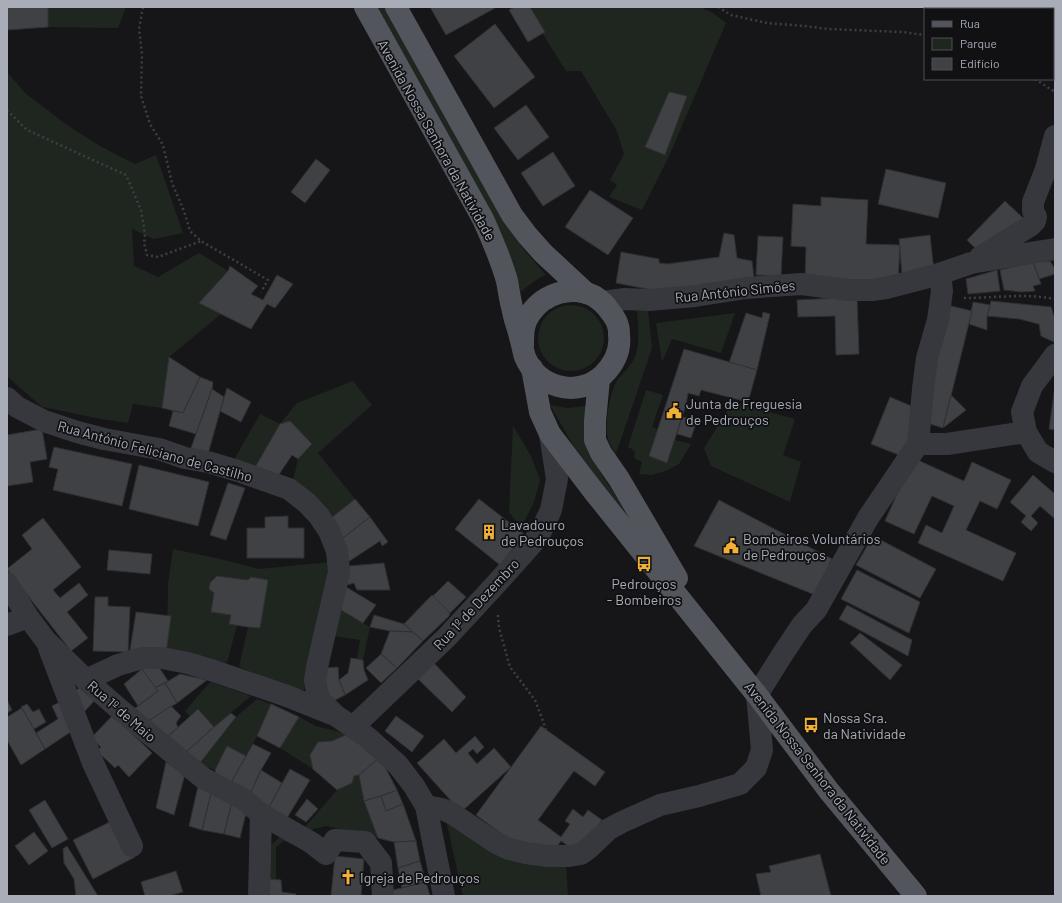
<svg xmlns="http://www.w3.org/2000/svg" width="1062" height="903" viewBox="0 0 1062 903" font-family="Barlow,sans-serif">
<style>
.green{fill:#1e261f}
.building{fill:#404145;stroke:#303034}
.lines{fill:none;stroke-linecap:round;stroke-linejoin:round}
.path{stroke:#3d3f44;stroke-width:2.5;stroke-dasharray:2 3;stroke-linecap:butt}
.minor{stroke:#37383d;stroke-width:22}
.major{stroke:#53555c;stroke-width:22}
.labels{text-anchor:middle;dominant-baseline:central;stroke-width:3.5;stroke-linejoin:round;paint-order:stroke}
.street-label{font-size:14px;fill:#a8adb8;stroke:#111113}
.poi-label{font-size:14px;fill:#a8adb8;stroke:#111113;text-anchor:start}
</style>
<rect width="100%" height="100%" fill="#161618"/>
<g class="green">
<polygon points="48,7 126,7 118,28 48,27"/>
<path d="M376,7h9l120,217 20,27 21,24c-10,4 -17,10 -25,17l-8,-29 -14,-35z"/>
<polygon points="526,7 700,7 713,13 726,23 670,154 642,210 609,197 617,185 610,180 624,154 617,131 581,71 566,71"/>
<polygon points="7,72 25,93 67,125 100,146 135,164 156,155 183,233 154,239 132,229 134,266 158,277 199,253 228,271 199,303 221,314 169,357 162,408 133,404 128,423 101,419 42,407 7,376"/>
<circle cx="571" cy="338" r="33"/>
<path d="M637,311h11l4,37 -36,106c-3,-5 -7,-10 -8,-16 -4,-12 2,-43 7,-54 6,-11 18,-18 21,-30 4,-14 2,-29 1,-43z"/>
<polygon points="735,313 721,353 672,339 662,362 656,323"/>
<polygon points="353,381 372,405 318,453 355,499 331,518 293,481 298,459 312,444 280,424 254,469 233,462 260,414 280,424 297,403"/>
<polygon points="646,390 663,395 652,427 658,430 649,456 667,463 675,440 691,444 679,464 668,470 652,475 639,474 642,462 634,458 635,451 628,447"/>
<polygon points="733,402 795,419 783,455 801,462 790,502 711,466 704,448"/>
<polygon points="550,405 568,408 587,406 584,424 585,443 603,477 683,596 573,445"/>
<polygon points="513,426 531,456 540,480 534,502 521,528 509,512"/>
<polygon points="173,549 216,558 259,569 331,562 304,690 293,690 239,667 248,627 260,628 267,580 251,577 248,580 217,576 210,583 209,589 214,593 211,612 231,615 229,624 237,625 227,663 167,650 168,583"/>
<polygon points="341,610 370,627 363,660 357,659 360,640 334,636"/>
<polygon points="210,682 251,696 214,727 198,709 190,716 185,711"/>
<polygon points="257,699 271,704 257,736 246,756 227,746 215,770 199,764 236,717"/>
<polygon points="299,717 316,726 348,734 332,741 318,742 311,755 313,769 280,748"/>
<polygon points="359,775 364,801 378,838 326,826 310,830 305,827 337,790 352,783 354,776"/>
<polygon points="446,820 566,864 568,896 463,896"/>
<polygon points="280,837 311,851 284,841 276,847 276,880 268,879 268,848"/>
</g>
<g class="building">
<polygon points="7,7 48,7 48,27 7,30"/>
<polygon points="430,7 497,7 446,35"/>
<polygon points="514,7 530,7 545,32 528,42 509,10"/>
<polygon points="495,24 535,77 494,108 454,56"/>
<polygon points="669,92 687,96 665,155 645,147"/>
<polygon points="526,105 549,137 518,160 494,128"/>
<polygon points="553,152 575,186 543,206 521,173"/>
<polygon points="316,159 330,170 305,203 291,192"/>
<polygon points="886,169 946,183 938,218 878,204"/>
<polygon points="590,190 633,218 608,255 565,227"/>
<polygon points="821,197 868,200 866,244 900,245 898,283 805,279 806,247 791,246 793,204 821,206"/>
<polygon points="1005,201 1023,218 985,258 967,240"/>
<polygon points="724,233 734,235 737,258 752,261 754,278 658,291 616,283 621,252 659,259 659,263 667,264 719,257"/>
<polygon points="930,235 934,271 902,274 899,239"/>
<polygon points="758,236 783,237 781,276 756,275"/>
<polygon points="1050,261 1055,269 1055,274 1039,279 1033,262"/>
<polygon points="1033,262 1041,284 1033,286 1035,291 1022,292 1004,290 1000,270"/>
<polygon points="230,266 258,286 251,294 263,300 277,275 293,284 275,308 267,304 251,329 199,303 228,271"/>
<polygon points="997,270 1000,291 968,294 966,279"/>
<polygon points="857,297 859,354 836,355 835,316 798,317 797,300"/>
<polygon points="991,301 1051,307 1055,319 1055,339 1054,342 1041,336 1039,324 1019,319 987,316"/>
<polygon points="973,302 990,305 987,316 987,330 969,324"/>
<polygon points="947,305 972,311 943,428 924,422"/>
<polygon points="763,312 770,314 757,370 729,363 746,313 762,318"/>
<polygon points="684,349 757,370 748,402 701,390 699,396 688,393 686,405 667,463 649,456"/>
<polygon points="169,357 200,377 183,413 162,408"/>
<polygon points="200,377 213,382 212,389 196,434 169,426 173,411 183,413"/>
<polygon points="1055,386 1055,430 1049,429"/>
<polygon points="227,388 251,402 241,422 220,411"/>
<polygon points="212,389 224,397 208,454 191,448"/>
<polygon points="951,395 966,410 943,428"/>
<polygon points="890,397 923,411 904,457 871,444"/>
<polygon points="682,417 697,420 691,438 677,434"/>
<polygon points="290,421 312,444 298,459 292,455 278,476 254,469 280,424"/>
<polygon points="42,429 47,459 30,462 33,482 7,486 7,435"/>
<polygon points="54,447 132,464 122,506 53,490 58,469 49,467"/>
<polygon points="913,458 964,481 972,462 1011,480 997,509 980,501 966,530 1016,553 1003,581 918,543 926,525 942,533 954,506 932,496 914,534 885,521"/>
<polygon points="139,465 209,482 198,526 129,509"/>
<polygon points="1033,475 1055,494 1055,519 1040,506 1031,516 1038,523 1031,531 1021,522 1026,516 1010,502"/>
<polygon points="228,483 245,488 226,540 210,535"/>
<polygon points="355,499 370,517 343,538 331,518"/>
<polygon points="479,499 524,534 500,565 455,529"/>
<polygon points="719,500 832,559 815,595 694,546"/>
<polygon points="288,516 288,528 304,528 304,558 247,558 247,528 265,528 265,517"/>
<polygon points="370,517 388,542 382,546 380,541 348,562 343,538"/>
<polygon points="43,518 81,567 53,590 60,598 79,583 88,595 67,612 88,638 71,651 7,569 32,549 22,535"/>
<polygon points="873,536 936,569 920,598 856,565"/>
<polygon points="109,550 152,554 150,574 107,570"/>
<polygon points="384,563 390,590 357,590 354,583 347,585 349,566"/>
<polygon points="857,570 920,602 909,633 841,599"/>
<polygon points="217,576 248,580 251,577 268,580 260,628 248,627 229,624 231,615 211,612 214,593 209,589 210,583"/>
<polygon points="448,581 466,597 450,613 433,596"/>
<polygon points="346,587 376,605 363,623 341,610"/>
<polygon points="432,595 450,613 449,616 423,641 404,624"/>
<polygon points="95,597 108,597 108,606 130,607 128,652 93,651"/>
<polygon points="847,605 912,640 908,656 839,619"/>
<polygon points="136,612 171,616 166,654 130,650"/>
<polygon points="374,615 404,624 413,632 390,631 370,627"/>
<polygon points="390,631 413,632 423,641 397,668 381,654"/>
<polygon points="860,633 902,665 890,680 850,643"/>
<polygon points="381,654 397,668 381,683 366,668"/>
<polygon points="351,658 363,660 364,670 368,680 345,695 339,680 348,673"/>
<polygon points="155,661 168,681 155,688 142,669"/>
<polygon points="433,662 466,697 452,712 417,678"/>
<polygon points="338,667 339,680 345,695 331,702 323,688 325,668"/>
<polygon points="142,669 158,691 138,706 124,684"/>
<polygon points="180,674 207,680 177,703 165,683"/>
<polygon points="165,683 177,703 147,722 134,709 158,691 155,688"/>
<polygon points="83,684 97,698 84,712 69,698"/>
<polygon points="7,700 12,710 7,713"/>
<polygon points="60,702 72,731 45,749 36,733 58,719 52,706"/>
<polygon points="27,704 33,712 39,709 46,722 34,729 21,707"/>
<polygon points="271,704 299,717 280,748 257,736"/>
<polygon points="171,706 181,716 176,723 178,727 165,739 147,722"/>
<polygon points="22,708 45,749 21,765 7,740 7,717"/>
<polygon points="198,709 214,727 184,754 165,739"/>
<polygon points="231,713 236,717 199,764 184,754 214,727"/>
<polygon points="113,715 152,753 129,777 118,765 115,768 97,751 101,747 91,738"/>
<polygon points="396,716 424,736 412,752 385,731"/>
<polygon points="541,726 605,772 595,786 574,771 538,820 561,837 570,824 565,821 573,809 583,817 588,810 602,820 578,853 561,841 544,865 476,815"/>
<polygon points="348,734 380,757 359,775 354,776 352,783 337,790 313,769 310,755 318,742 332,741"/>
<polygon points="475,736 484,747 477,754 473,749 468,753 477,764 494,748 511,767 461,812 417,763 444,739 456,753"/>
<polygon points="253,744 271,753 261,770 250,794 230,784"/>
<polygon points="227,746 246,756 230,784 217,777 215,770"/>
<polygon points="380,757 397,790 381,796 364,801 359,775"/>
<polygon points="166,762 185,774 174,815 156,808"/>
<polygon points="290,769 310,780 287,818 269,807"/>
<polygon points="261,770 282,783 269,807 250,794"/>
<polygon points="199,782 212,790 202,830 189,826"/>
<polygon points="212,790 232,802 224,834 202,830"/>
<polygon points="397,790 403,804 386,811 381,796"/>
<polygon points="381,796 386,811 403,804 416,841 394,842 378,838 364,801"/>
<polygon points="307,799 318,809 306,822 295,815"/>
<polygon points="45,800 68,839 52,848 29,810"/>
<polygon points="232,802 247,809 240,838 224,834"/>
<polygon points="116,819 135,857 93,879 73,840"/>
<polygon points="34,832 48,851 29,865 15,846"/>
<polygon points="416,841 420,861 398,868 394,842"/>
<polygon points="67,846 98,896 76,896 74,879 64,863 63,849"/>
<polygon points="820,854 831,896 761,896 756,874 771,872 769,866"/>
<polygon points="335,856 364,859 361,895 372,896 331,896"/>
<polygon points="420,861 426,882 402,888 398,868"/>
<polygon points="176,871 183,892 169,896 145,896 141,882"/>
<polygon points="268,879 281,880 282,892 296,894 296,896 268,896"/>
<polygon points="426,882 430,896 386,896 385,892"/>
</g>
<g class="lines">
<g class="path">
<polyline points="143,7 139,29 142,54 141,96 150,124 163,145 172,183 184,211 190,231 201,241 268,280 261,292"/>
<polyline points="718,7 731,15 767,23 804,26 828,29 902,32 925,35"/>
<polyline points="1035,79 1055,92"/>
<polyline points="7,110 27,130 126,175 141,210 145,234 144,243 147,255 158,257 201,241"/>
<path d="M964,298c29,0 62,-5 91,1"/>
<polyline points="498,615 499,628 510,667 535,700 546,729"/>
</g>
<g class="minor">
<polyline points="980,257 1030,226 1035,221 1036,217 1033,211 1033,202 1046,169 1055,136"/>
<polyline points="603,302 625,299 649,300 695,296 746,288 801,284 849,290 872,290 886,288 936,275 971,263 1055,249"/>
<polyline points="1055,355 1032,386 1022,412 1026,432 1038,452 1055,462"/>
<polyline points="7,398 17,407 44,421 77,432 104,439 159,449 185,458 208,462 238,471 289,489 307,503 319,516 329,531 337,551 339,572 317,667 315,680 317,692 321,701 335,715 367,737 398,765 414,786 426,806 444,896"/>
<polyline points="918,444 947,444 1026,432"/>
<polyline points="7,583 28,617 46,641 86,680 118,708 203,778 243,799 261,814 312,843 326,854 335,840 365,842 381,863 383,896"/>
<polyline points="7,625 28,617"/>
<polyline points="49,648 93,763 132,846"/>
<polyline points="86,680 118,665 142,658 162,658 188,663 211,670 287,696 332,714"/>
<polyline points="353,727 447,637 497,583 532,544 540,533 551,510 557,479 550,434"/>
<polyline points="426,806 442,809 453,814 496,843 509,849 526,853 548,856 569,856 581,854 589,848 609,829 622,822 660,805 699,796 740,784 756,768 762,750 757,695 782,655 802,625 816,610 868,518 918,444 923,389 927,358 938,320 942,291 941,282 936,275"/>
<polyline points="259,896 261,814"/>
</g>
<g class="major">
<path d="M365,7l118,212c9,20 18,40 24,62 2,10 3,20 6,30 1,8 5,17 7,26 2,6 3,14 5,20 6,15 19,25 33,29 16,5 33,0 45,-11 11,-11 18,-24 16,-40 0,-3 0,-7 -1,-9 -1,-6 -5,-11 -9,-16 -4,-6 -9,-10 -15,-14 -22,-11 -50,-3 -64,18 -7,9 -7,20 -7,31"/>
<polyline points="396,7 512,215 527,235 543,253 586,293"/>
<polyline points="532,368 540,412 550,434 595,493 757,695 829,791 916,896"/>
<polyline points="599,379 595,421 595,440 601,453 619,479 677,578"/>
</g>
</g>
<defs>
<symbol id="civic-bare" viewBox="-9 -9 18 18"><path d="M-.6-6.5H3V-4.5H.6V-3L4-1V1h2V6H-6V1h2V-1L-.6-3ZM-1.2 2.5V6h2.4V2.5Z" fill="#f2b134" stroke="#111113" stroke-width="2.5" paint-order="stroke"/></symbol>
<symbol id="building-bare" viewBox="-9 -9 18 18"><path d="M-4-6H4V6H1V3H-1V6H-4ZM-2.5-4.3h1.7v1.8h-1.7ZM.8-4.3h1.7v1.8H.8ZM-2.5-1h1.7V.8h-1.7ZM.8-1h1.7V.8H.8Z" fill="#f2b134" stroke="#111113" stroke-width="2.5" paint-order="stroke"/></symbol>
<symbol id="bus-bare" viewBox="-9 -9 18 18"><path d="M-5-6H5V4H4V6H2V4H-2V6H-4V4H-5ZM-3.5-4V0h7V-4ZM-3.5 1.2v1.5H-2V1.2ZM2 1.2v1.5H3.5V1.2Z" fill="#f2b134" stroke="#111113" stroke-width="2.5" paint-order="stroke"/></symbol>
<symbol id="church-bare" viewBox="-9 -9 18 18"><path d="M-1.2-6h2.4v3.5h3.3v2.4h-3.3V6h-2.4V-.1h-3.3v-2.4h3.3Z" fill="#f2b134" stroke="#111113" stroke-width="2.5" paint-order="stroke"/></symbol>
</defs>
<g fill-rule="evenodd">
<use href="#civic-bare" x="663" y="400" width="22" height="22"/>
<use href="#building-bare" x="478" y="521" width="22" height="22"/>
<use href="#civic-bare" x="720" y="535" width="22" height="22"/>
<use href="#bus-bare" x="633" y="553" width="22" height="22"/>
<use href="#bus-bare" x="800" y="714" width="22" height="22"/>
<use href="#church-bare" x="337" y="866" width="22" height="22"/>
</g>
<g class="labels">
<g class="street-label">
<text transform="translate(437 140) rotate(61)">Avenida Nossa Senhora da Natividade</text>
<text transform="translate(735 291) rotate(-6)">Rua António Simões</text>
<text transform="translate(155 451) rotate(15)">Rua António Feliciano de Castilho</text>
<text transform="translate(476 604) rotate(-47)">Rua 1º de Dezembro</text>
<text transform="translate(122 711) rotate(41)">Rua 1º de Maio</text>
<text transform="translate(818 773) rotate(52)">Avenida Nossa Senhora da Natividade</text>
</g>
<g class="poi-label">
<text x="686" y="403">Junta de Freguesia<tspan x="686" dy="16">de Pedrouços</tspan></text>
<text x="501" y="524">Lavadouro<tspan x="501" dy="16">de Pedrouços</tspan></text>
<text x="743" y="538">Bombeiros Voluntários<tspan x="743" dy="16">de Pedrouços</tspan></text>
<text x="644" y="583" text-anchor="middle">Pedrouços<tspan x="644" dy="16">- Bombeiros</tspan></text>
<text x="823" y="717">Nossa Sra.<tspan x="823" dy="16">da Natividade</tspan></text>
<text x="360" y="877">Igreja de Pedrouços</text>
</g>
</g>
<rect width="1062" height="903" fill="none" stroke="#a8adb8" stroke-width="16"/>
<rect x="924" y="8" width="130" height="72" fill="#111113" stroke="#4d4f55"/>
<rect x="932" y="21" width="20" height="6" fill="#53555c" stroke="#4d4f55"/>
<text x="960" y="28" font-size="12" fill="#a8adb8">Rua</text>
<rect x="932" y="38" width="20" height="12" fill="#1e261f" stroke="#4d4f55"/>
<text x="960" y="48" font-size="12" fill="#a8adb8">Parque</text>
<rect x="932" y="58" width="20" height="12" fill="#404145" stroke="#4d4f55"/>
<text x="960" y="68" font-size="12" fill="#a8adb8">Edifício</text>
</svg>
